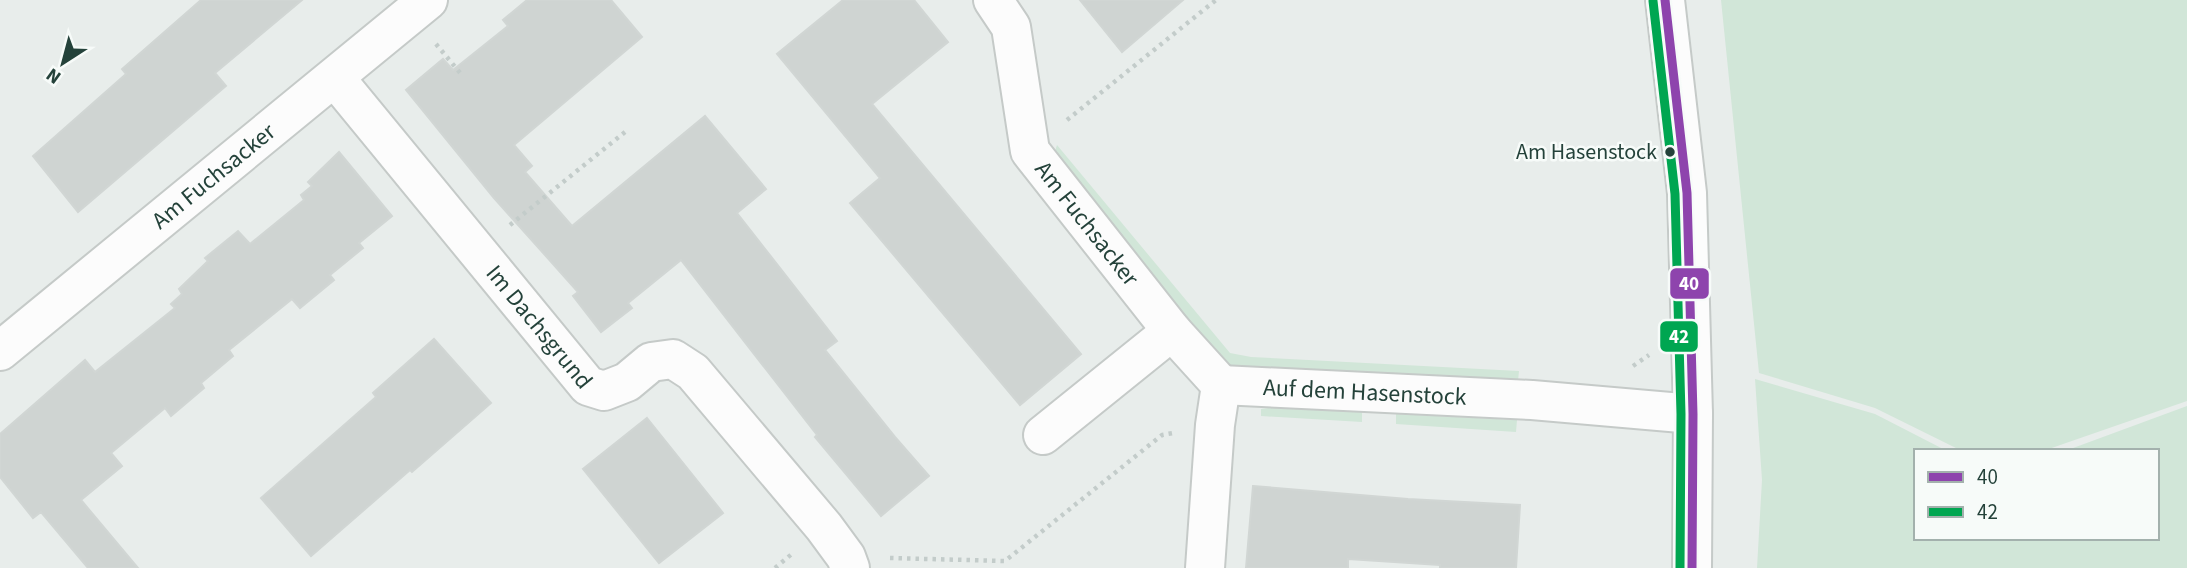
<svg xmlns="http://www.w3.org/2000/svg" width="2187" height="568" viewBox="0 0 2187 568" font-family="'Source Sans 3',sans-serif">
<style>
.green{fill:#d1e6d8}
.building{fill:#cfd4d2;stroke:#d1d6d4;stroke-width:2}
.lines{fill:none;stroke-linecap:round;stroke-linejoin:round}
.minor-casing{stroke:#c5cac8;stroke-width:42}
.path{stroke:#c3ccca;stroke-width:4.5;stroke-dasharray:3.5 5;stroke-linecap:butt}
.minor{stroke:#fcfcfc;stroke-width:38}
.bus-1-casing{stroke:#f7fbf9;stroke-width:14}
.bus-2-casing{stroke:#f7fbf9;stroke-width:14}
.bus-1{stroke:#8e44ad;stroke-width:9}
.bus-2{stroke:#00a651;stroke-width:9}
.bus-dot{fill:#24423a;stroke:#f7fbf9;stroke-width:2.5}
.labels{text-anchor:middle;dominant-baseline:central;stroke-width:5;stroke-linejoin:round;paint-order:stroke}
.bus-label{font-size:22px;fill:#24423a;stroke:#f7fbf9;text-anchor:end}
.street-label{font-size:24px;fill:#24423a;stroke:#f7fbf9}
.line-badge{stroke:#f7fbf9;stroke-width:2.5}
.badge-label{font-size:19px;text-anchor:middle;font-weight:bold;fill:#fff}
</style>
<rect width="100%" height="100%" fill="#e8edeb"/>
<g class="green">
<polygon points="1721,0 2187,0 2187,401 2043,451 1962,451 1875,408 1759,373"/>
<polygon points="1057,145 1230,353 1251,357 1519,371 1518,381 1233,367 1216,354 1057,162 1054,154"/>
<polygon points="1755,379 1875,414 1947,451 1916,451 1916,538 2157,538 2157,451 2065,451 2187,406 2187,568 1757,568 1762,480"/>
<polygon points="1276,407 1362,411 1362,422 1261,416 1261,409"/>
<polygon points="1396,414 1517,420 1516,432 1396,424"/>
</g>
<g class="building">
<polygon points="201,0 302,0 215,73 226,86 78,212 33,156 126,74 122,69"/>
<polygon points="527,0 611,0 642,37 514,145 532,166 525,172 572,226 705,116 766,189 737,213 837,341 825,350 895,437 929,476 881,516 815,437 817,435 681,260 628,303 632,308 601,332 573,296 578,292 494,198 406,90 443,59 453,70 508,26 503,20"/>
<polygon points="843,0 914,0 948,42 872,104 1081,354 1020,405 850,203 880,178 777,54"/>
<polygon points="1080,0 1183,0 1122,52"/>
<polygon points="339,152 392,216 359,243 363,248 330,275 334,280 300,308 292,299 229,350 233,356 201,383 204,388 171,416 165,408 111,453 122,466 81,500 138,568 88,568 41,512 33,518 0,477 0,434 85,360 95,372 175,308 171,304 182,294 179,289 208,261 205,258 238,231 250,244 304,200 301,195 312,186 308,182"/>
<polygon points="434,339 491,403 412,472 410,470 311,556 261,498 376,397 373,393"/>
<polygon points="647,418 723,513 659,563 583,469"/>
<polygon points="1253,486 1408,499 1520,505 1516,568 1440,568 1440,565 1348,559 1348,568 1246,568"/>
</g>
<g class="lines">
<defs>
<g id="minor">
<path id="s1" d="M993,0l18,27 19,124 142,180 49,54"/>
<polyline points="1665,0 1687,193 1693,414 1692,568"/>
<path id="s2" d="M335,78l253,308 16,5 23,-9 24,-20 22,-3 20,13 131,155 22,30 4,11"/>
<path id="s3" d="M0,351l428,-351"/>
<path id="s4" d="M1221,385l311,15 161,14"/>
<polyline points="1043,435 1172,331"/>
<polyline points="1205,568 1215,425 1221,385"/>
</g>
</defs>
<use href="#minor" class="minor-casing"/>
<g class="path">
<polyline points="436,44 461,74"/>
<polyline points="1067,120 1216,0"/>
<polyline points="510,225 625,132"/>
<polyline points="1633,366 1649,355"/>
<polyline points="890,558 1005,561 1162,435 1173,433"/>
<polyline points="775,568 793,553"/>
</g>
<use href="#minor" class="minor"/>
<defs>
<polyline id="bus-1" points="1665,0 1687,193 1693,414 1692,568"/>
<polyline id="bus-2" points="1653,1 1675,194 1681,414 1680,568"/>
</defs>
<use href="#bus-1" class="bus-1-casing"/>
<use href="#bus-2" class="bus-2-casing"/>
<use href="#bus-1" class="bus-1"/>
<use href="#bus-2" class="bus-2"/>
</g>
<circle class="bus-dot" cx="1670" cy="152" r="6"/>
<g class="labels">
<g class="bus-label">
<text x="1657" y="152">Am Hasenstock</text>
</g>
<g class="street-label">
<text stroke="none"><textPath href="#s3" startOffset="276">Am Fuchsacker</textPath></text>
<text stroke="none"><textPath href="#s1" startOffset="250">Am Fuchsacker</textPath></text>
<text stroke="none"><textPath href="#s2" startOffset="322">Im Dachsgrund</textPath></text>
<text stroke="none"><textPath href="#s4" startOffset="144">Auf dem Hasenstock</textPath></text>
</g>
</g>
<g class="line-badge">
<rect x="1669" y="267" width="41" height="33" rx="7" fill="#8e44ad"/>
<rect x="1659" y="320" width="40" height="33" rx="7" fill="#00a651"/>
</g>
<g class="badge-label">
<text x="1689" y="290">40</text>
<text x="1679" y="343">42</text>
</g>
<rect x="1914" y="449" width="245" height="91" fill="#f7fbf9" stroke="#a3b1ad" stroke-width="2"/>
<rect x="1928" y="472" width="35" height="10" fill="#8e44ad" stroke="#a3b1ad" stroke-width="2"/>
<text x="1977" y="484" font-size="21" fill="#24423a">40</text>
<rect x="1928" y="507" width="35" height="10" fill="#00a651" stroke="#a3b1ad" stroke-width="2"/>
<text x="1977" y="519" font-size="21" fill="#24423a">42</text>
<g transform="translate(63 63) rotate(216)" stroke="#f7fbf9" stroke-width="5" paint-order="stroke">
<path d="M0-5L12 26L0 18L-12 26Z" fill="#24423a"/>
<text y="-10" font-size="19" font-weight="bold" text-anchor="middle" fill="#24423a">N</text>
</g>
</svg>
